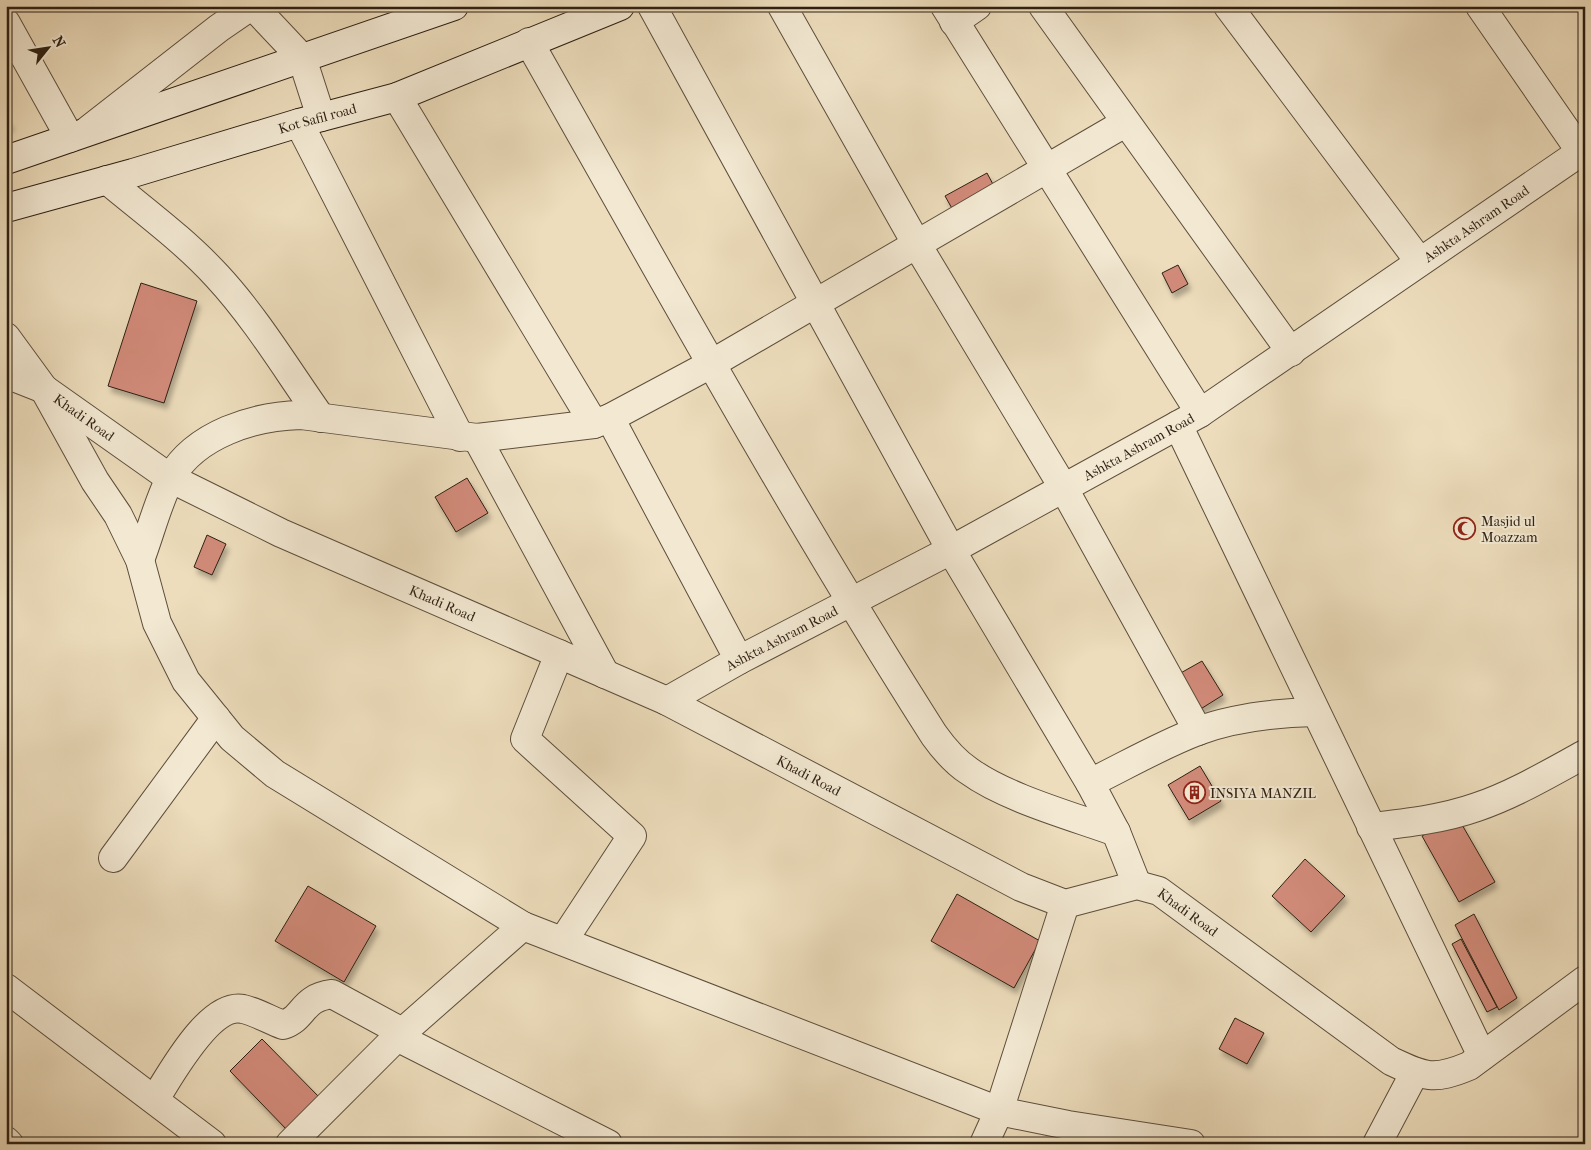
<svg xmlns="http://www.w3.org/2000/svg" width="1591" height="1150" viewBox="0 0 1591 1150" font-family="'IM FELL French Canon',serif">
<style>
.building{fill:#d28b7a;stroke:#2d1f12;filter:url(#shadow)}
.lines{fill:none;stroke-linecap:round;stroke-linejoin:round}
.minor-casing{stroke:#5d4e3c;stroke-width:30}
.tertiary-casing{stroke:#5d4e3c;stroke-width:30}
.secondary-casing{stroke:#2d1f12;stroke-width:30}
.minor{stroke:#f3e9d3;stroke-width:28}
.tertiary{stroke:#f3e9d3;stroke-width:28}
.secondary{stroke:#f3e9d3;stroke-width:28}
.labels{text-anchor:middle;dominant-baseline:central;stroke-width:4;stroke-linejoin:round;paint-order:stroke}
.street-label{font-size:14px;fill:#2d1f12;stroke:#f3e9d3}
.poi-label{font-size:14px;fill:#2d1f12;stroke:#f3e9d3;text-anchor:start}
</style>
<defs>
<filter id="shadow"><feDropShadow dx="3" dy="5.5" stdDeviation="2.5" flood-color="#0004"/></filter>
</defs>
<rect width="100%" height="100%" fill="#edddbc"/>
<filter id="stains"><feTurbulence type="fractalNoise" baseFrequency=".004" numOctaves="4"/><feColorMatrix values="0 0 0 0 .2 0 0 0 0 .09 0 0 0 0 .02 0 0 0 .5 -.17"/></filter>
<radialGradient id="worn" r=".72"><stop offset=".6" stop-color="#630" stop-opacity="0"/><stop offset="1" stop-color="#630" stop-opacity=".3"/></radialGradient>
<g class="building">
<polygon points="6,118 11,124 6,129"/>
<polygon points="987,173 996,190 954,212 945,196"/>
<polygon points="1178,265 1188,284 1172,293 1162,273"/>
<polygon points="141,283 197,301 164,403 108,386"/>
<polygon points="467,478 488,513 456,532 435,497"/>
<polygon points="207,535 226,544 212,575 194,567"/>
<polygon points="1202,661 1223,695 1191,715 1170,679"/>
<polygon points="1200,766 1221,801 1189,820 1168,785"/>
<polygon points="1457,816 1495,882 1459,902 1422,836"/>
<polygon points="1305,859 1345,896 1311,932 1272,896"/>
<polygon points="308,886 376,926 344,982 275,941"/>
<polygon points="957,894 1040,941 1014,988 931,941"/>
<polygon points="1474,914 1517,998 1499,1010 1455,925"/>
<polygon points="1461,939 1497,1007 1487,1012 1452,944"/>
<polygon points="1235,1018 1264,1033 1247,1064 1219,1049"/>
<polygon points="262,1039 321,1099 288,1131 230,1071"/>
</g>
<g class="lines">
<defs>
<g id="minor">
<polyline points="253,6 302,58 321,117"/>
<polyline points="652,6 951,550 1090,783 1116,832 1137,885"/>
<polyline points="782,6 916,243 1063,487 1198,731"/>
<polyline points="945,6 1200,413"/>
<polyline points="1043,6 1291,352"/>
<polyline points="1228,6 1419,261"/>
<polyline points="1480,6 1581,152"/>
<polyline points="954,22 977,6"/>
<polyline points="6,23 70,138"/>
<path d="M529,42c132,233 261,467 405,693 10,14 21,27 35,36 37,27 103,45 147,61"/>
<polyline points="397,97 594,424"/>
<polyline points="299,123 460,437"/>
<polyline points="87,131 219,28 251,6"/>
<path d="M107,180c37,31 77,60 110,96 39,42 70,94 104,142"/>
<polyline points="44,389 95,481 118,515 140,560 157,623 186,681 232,738 275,774 523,926 397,1037 290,1144"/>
<polyline points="610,418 739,660"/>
<polyline points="1178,425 1482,1056"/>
<polyline points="477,438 605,674"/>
<path d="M140,560c9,-23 19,-62 31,-83 25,-43 83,-61 130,-62l176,23 117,-14 16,-6 101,-54 414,-241"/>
<polyline points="559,654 525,739 632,836 563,941"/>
<path id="s1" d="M667,701l72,-41 212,-110 249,-137 385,-264"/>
<path d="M1090,783c35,-17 71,-38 108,-52 37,-14 78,-18 117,-19"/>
<path d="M1371,827c36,-4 72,-8 106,-20 38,-13 73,-34 108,-53"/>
<polyline points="113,858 216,718"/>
<polyline points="523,926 999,1111 1068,1125 1191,1144"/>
<polyline points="6,988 212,1144"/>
<polyline points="397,1037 608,1144"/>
<path d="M155,1099c15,-23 54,-97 88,-90 13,3 27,11 40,16 22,-7 18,-27 49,-31l70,38"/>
<polyline points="6,1141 9,1144"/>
<polyline points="984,1144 999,1111 1065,904"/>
<polyline points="1377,1144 1415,1072"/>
</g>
<g id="tertiary">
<polyline points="6,337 44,389"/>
<path id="s2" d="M6,374l38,15 126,89 111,55 386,168 354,186 44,17 72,-19 22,6 232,170c34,16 42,20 78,5l116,-86"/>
</g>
<g id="secondary">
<polyline points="6,160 454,6"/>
<path id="s3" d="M6,208l127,-35 166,-50 98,-26 223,-91"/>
</g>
</defs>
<use href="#minor" class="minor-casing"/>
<use href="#tertiary" class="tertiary-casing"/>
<use href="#secondary" class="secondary-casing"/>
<use href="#minor" class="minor"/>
<use href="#tertiary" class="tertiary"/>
<use href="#secondary" class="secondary"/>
</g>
<defs>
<symbol id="mosque-ring" viewBox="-11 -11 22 22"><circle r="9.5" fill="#f3e9d3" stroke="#8f2418" stroke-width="1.5"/><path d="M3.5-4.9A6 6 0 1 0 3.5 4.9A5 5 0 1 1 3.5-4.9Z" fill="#8f2418"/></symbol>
<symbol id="building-ring" viewBox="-11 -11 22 22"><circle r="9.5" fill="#f3e9d3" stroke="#8f2418" stroke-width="1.5"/><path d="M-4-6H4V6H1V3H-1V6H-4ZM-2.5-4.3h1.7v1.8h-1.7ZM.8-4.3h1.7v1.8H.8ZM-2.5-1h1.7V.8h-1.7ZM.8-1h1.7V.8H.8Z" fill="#8f2418"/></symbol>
</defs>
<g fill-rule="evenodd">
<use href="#mosque-ring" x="1452" y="516" width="25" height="25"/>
<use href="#building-ring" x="1182" y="780" width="25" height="25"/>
</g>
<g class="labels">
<g class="street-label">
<text stroke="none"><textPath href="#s3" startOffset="324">Kot Safil road</textPath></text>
<text stroke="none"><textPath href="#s1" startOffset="941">Ashkta Ashram Road</textPath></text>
<text stroke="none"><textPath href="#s2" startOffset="90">Khadi Road</textPath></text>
<text stroke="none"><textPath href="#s1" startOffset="536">Ashkta Ashram Road</textPath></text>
<text stroke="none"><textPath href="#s2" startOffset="495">Khadi Road</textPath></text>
<text stroke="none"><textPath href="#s1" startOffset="131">Ashkta Ashram Road</textPath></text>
<text stroke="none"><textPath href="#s2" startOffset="900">Khadi Road</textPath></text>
<text stroke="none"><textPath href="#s2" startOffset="1320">Khadi Road</textPath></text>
</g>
<g class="poi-label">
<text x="1481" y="521">Masjid ul<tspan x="1481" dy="16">Moazzam</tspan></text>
<text x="1210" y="793">INSIYA MANZIL</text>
</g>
</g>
<rect width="1591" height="1150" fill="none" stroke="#edddbc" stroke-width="25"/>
<rect x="8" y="8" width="1576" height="1135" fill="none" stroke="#2d1f12" stroke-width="2.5"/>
<rect x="12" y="12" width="1566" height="1125" fill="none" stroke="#2d1f12"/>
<g transform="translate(48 48) rotate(60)" stroke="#f3e9d3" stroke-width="4" paint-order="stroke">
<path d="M0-4L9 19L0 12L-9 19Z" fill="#2d1f12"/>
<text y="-8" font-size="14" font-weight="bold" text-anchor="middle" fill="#2d1f12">N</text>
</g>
<rect width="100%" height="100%" filter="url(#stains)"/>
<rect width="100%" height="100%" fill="url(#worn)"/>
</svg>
